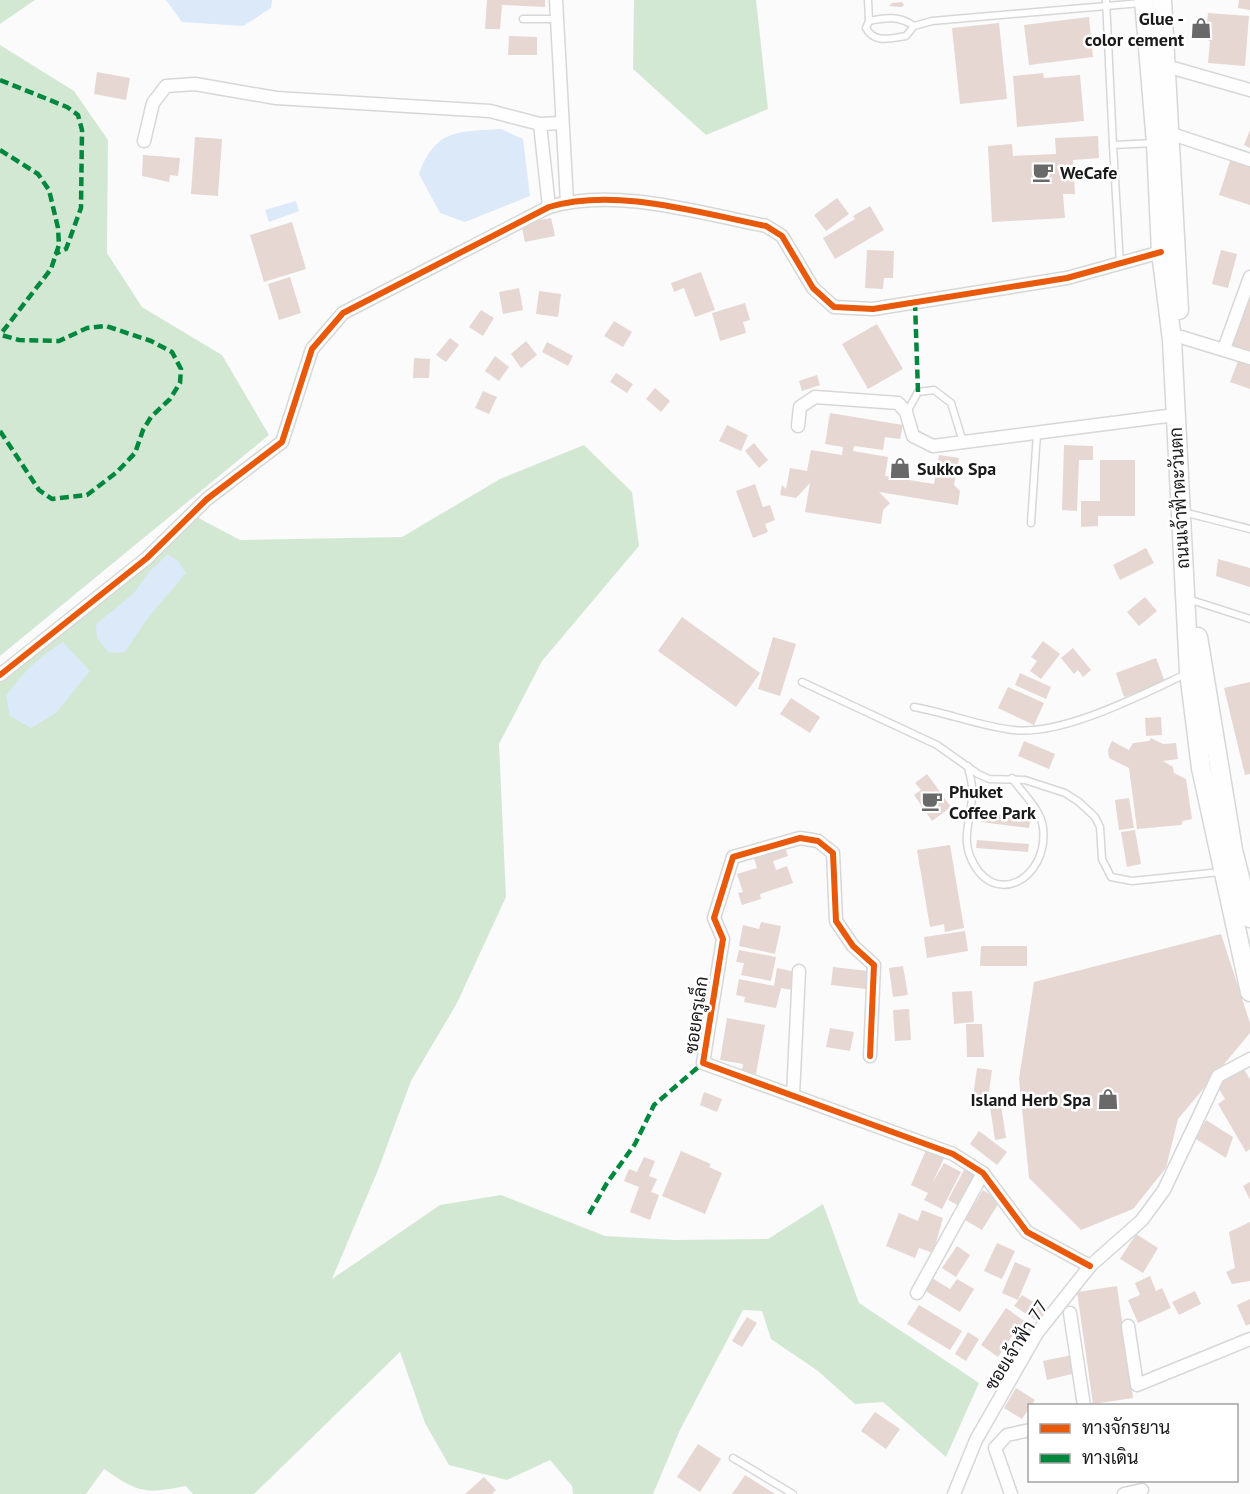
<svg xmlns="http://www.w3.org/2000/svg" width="1250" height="1494" viewBox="0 0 1250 1494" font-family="'PT Sans',Sarabun,sans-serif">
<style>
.green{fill:#d3e8d3}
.water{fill:#dbe9f9}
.building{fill:#e6d7d2}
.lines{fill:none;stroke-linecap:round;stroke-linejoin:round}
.lane-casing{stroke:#d6d7d7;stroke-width:9}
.street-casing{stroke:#d6d7d7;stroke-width:15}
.secondary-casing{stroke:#d6d7d7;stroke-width:21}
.lane{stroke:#fefeff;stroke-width:6}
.street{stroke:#fefeff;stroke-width:12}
.secondary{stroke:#fefeff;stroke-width:18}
.quiet{stroke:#00873e;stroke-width:4.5;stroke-dasharray:9 4.5;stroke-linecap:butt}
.cycleway-casing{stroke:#fff;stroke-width:10}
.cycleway{stroke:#e8590c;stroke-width:6}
.labels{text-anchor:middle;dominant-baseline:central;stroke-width:5;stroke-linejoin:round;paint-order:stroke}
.poi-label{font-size:18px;font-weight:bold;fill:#1a1a1b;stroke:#fff;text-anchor:start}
.street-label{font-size:18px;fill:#1a1a1b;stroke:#fff}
</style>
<rect width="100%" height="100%" fill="#fbfbfc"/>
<g class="green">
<polygon points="0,0 35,0 0,24"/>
<polygon points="634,0 756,0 768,109 706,135 633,69"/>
<polygon points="0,45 74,91 108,140 107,253 142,307 222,355 269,435 0,656"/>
<path d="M584,445l48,47 7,54 -97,115 -43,83 7,153 -49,106 -46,78 -33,89 -46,109 108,-74 61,-10 104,41 70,4 93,-1 55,-35 36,99 120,80 -33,74 -63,-55 -28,2 -37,-33 -47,-32 -9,-28 -19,-1 -63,120 -27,64h-80l-1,-8 -22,-26 -43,20 -58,-15 -24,-42 -25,-71 -146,142h-61l-7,-8c-42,8 -47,7 -82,-17l-18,25h-86v-826l191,-154 49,26 162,-3 98,-58z"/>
</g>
<g class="water">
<polygon points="166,0 272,0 271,8 243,26 182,22"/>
<path d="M501,129l22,10 7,57 -65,26 -25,-9 -21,-39c17,-46 39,-42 82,-45z"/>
<polygon points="296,201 299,211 269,222 265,210"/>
<polygon points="168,554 178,561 186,573 147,619 125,652 109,653 97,638 96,624 133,594 149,572"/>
<path d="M63,642l27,29 -34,42 -25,15 -21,-12 -4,-20c16,-23 34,-40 57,-54z"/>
</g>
<g class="building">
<polygon points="487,0 545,0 545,7 502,5 500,29 485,29"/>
<polygon points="1239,0 1250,0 1250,10 1238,8"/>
<polygon points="902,2 904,5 902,7 889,6 892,3"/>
<polygon points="1208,13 1249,16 1245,66 1208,63 1210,41 1205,39"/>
<polygon points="1089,17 1093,57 1029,65 1024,25"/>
<polygon points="999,23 1007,99 960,104 952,28"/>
<polygon points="509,36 537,37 537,55 508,55"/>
<polygon points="97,72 130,78 126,100 94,94"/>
<polygon points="1043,73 1044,78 1080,75 1084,121 1017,127 1013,76"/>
<polygon points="1250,130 1250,148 1244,145"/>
<polygon points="1098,136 1099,158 1073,160 1075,194 1063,194 1065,218 992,222 988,146 1012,144 1013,156 1056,154 1055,138"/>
<polygon points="195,137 222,139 218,196 191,194"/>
<polygon points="143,155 180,158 178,176 170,175 169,182 142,176"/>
<polygon points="1231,158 1250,164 1250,205 1219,195"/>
<polygon points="837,198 849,214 826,231 814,215"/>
<polygon points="870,206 884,230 835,259 823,238 855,219 853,216"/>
<polygon points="551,218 555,236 525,242 521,224"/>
<polygon points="292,222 306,269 264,282 250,235"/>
<polygon points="867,250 894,251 893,278 884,278 883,289 865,288"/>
<polygon points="1221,250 1237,254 1228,288 1212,284"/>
<polygon points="701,272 715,310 695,317 684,288 674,292 671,283"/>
<polygon points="290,277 301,313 279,320 268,284"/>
<polygon points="519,288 523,310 503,314 499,292"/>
<polygon points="539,291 561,294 558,317 536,314"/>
<polygon points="1250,297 1250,353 1231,346"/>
<polygon points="745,303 750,320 743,322 746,333 720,341 712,313"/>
<polygon points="481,310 494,318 483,336 469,327"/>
<polygon points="614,321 632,332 623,347 604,336"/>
<polygon points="877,324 903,369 868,389 842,344"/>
<polygon points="450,338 459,345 446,362 436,355"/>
<polygon points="526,341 537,355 521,368 511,354"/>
<polygon points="547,342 573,356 568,366 542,352"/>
<polygon points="495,356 509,367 499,381 485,371"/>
<polygon points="1240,356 1250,360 1250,389 1230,382"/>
<polygon points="414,358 430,359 429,378 413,378"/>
<polygon points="616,373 633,384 627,393 610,382"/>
<polygon points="817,375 820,385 802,391 799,381"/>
<polygon points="655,388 670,401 661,412 646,399"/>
<polygon points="483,391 497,397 489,414 475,408"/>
<polygon points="830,413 903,425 900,439 885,437 883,450 854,446 853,451 888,457 885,476 934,484 939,455 959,458 954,485 960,491 958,505 879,492 890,503 883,510 881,524 805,512 810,483 796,498 780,495 782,485 786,489 790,468 807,471 811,450 842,455 843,447 825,444"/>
<polygon points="727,425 748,435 741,451 719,441"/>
<polygon points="754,443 768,460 759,468 745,451"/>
<polygon points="1064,445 1093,446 1093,460 1079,460 1077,511 1062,510"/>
<polygon points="1100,460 1135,460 1135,516 1098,516 1098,526 1081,527 1081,501 1100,501"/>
<polygon points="755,484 763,507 770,505 775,520 765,524 768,532 753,538 736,491"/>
<polygon points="1146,548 1154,563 1120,580 1113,565"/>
<polygon points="1218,559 1250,568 1250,587 1216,576"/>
<polygon points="1145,597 1157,611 1139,626 1127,612"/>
<polygon points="682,617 760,673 736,707 658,651"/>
<polygon points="773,637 796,644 780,696 758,689"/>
<polygon points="1043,641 1060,654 1041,679 1030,671 1037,661 1031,657"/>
<polygon points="1073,648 1091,670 1083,677 1078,670 1074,674 1061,658"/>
<polygon points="1156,658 1165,682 1124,697 1116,673"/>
<polygon points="1020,673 1051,687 1046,699 1015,685"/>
<polygon points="1250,682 1250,774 1245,775 1224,688"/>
<polygon points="1008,687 1044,703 1034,725 998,708"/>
<polygon points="791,698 820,717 810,733 780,714"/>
<polygon points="1161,717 1162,735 1146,736 1145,718"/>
<polygon points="1151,738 1163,744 1176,743 1178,759 1163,761 1173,767 1174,773 1186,779 1192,819 1183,821 1181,825 1137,829 1129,768 1109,758 1108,750 1112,741 1129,750 1133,743 1149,741"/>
<polygon points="1024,741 1055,754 1049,769 1018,756"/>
<polygon points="927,774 951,807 932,821 914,795 921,790 915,783"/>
<polygon points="1129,798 1134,828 1119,830 1115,800"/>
<polygon points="982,812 1031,818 1029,828 981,822"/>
<polygon points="1135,830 1141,864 1127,867 1121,832"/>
<polygon points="977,840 1029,844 1028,852 976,848"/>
<polygon points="950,845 964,928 945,932 944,924 930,927 917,850"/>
<polygon points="785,847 788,856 773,861 776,870 787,866 793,883 760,894 761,899 742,905 738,893 743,892 737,874 757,868 753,855"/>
<polygon points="761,922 781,926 775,954 739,946 743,925 759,929"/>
<polygon points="965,931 968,951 927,958 924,937"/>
<polygon points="1221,934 1250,1023 1250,1033 1178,1119 1166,1168 1133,1209 1081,1230 1029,1178 1019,1079 1034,982"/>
<polygon points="981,946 1027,946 1027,966 980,966"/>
<polygon points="739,950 776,957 771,981 741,975 744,963 736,962"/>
<polygon points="903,966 908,995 893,997 889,968"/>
<polygon points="833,967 868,971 866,989 831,985"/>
<polygon points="777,968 796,972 792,990 781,988 776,1008 744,1002 745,997 736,995 739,979 774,986"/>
<polygon points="972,991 974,1022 954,1024 952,992"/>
<polygon points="909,1009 911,1040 895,1041 893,1010"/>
<polygon points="727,1018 765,1025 756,1074 742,1071 743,1064 720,1060"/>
<polygon points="966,1024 982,1024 984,1057 967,1057"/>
<polygon points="830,1028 854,1032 850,1051 826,1047"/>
<polygon points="977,1068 992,1070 988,1099 973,1097"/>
<polygon points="1243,1068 1250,1079 1250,1149 1246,1152 1218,1104 1225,1099 1217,1086"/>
<polygon points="704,1092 722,1099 717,1112 700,1105"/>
<polygon points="1000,1098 1006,1138 995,1140 989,1100"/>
<polygon points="1206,1120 1233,1137 1226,1158 1196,1139"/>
<polygon points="979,1131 1007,1152 997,1165 970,1144"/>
<polygon points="926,1150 944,1158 932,1184 944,1163 961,1172 942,1209 924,1200 928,1193 911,1185"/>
<polygon points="681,1151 711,1164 709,1167 722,1173 705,1214 662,1196"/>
<polygon points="644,1157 655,1161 649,1176 657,1179 651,1192 659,1195 650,1220 630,1212 639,1187 624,1181 629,1169 637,1172"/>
<polygon points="964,1170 978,1176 961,1207 948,1200"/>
<polygon points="1250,1182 1250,1200 1243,1186"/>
<polygon points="983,1190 1000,1201 982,1230 965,1220"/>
<polygon points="922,1210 943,1218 933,1253 919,1248 915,1258 886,1246 899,1213 918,1221"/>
<polygon points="1250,1222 1250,1281 1232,1284 1226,1272 1235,1268 1229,1232"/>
<polygon points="1136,1234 1158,1248 1143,1273 1120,1259"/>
<polygon points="997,1243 1015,1251 1002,1279 984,1271"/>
<polygon points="957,1246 970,1255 956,1277 942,1268"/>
<polygon points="1015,1262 1031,1269 1018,1300 1002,1293"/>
<polygon points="1150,1276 1156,1291 1162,1288 1171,1308 1138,1323 1128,1300 1140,1295 1135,1283"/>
<polygon points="932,1278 950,1289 957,1279 974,1289 960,1312 924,1290"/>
<polygon points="1117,1286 1133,1398 1093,1404 1077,1292"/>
<polygon points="1195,1291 1201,1304 1179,1315 1172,1302"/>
<polygon points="1022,1295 1045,1309 1037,1321 1014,1306"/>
<polygon points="1250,1299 1250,1324 1246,1326 1237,1305"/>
<polygon points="919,1305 962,1331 950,1350 907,1324"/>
<polygon points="1006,1308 1034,1328 1028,1338 1016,1330 998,1357 981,1345"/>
<polygon points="747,1317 757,1323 742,1347 732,1341"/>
<polygon points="968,1332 979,1339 966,1361 955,1354"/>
<polygon points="1072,1355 1076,1373 1047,1380 1043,1361"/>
<polygon points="1016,1388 1035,1400 1022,1419 1004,1408"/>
<polygon points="875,1412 900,1429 886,1449 861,1431"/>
<polygon points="698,1444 721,1459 700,1492 677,1477"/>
<polygon points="745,1475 775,1494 732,1494"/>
<polygon points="484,1477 496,1490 492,1494 465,1494"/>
</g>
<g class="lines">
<defs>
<g id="lane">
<polyline points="868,0 869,21"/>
<polyline points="1106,0 1113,145"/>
<polyline points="523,19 557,19"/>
<path d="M914,26c-14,-10 -28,-9 -45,-5l-3,7c8,16 25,10 40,8l8,-10 18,-5 209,-18"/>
<polyline points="1120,264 1113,145 1155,143"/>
<polyline points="907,412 918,392 934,390 951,403 963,442"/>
<polyline points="1183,512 1250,529"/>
<polyline points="1031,523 1037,433"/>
<polyline points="1188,599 1250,619"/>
<polyline points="802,682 937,745 978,774 989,779 1025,780 1065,793 1079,802 1095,817 1100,827 1102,859 1111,877 1132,881 1221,872"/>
<path d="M914,707c34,6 65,19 99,23 49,6 128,-35 173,-56"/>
<path d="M968,766c1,7 4,15 4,22 2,23 -11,46 -2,68 22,55 79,23 73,-28 -2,-19 -21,-35 -31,-50"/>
<polyline points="733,1458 793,1494"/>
</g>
<g id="street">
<polyline points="556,0 567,202"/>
<polyline points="1159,64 1250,90"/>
<polyline points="540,124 549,207"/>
<polyline points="1169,133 1250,160"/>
<polyline points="144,141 153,103 166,86 195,84 276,98 490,111 540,124 562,123"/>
<polyline points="1181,337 1250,358"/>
<polyline points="1224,349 1250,277"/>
<polyline points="798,426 800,407 815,397 898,403 906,412 913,436 933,446 1175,415"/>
<path d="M0,675l147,-117 60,-59 75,-57 30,-93 31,-36 206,-106c67,-20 150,6 217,19l16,10 31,52 21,19 39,2 194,-31 94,-26"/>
<polyline points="870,1056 874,965 853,946 836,921 833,853 818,841 800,838 733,857 714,918 723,939 703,1063 953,1154 983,1173 1027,1232 1090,1266"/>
<polyline points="793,1095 799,971"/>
<polyline points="917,1293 983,1173"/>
<polyline points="1070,1313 1084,1406"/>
<polyline points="1128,1326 1137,1385 1250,1339"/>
<polyline points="954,1494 976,1440 1037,1333 1090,1266 1142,1220 1164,1190 1218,1076 1250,1059"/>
<polyline points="1011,1494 995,1448 1007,1435 1030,1430"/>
<polyline points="1124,1494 1142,1490"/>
</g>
<g id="secondary">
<polyline points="1144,0 1156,143 1161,252 1172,340 1189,672 1201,768 1250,992"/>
<polyline points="1162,0 1179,310"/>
<polyline points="1198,637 1233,850 1250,918"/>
</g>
</defs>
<use href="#lane" class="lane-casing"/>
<use href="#street" class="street-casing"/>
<use href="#secondary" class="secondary-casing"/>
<use href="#lane" class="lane"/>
<use href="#street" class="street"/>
<use href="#secondary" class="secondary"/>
<g class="quiet">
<polyline points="0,80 67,107 78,115 82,130 81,208 66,249 55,254"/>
<polyline points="0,150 38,174 49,190 58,228 59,245 51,269 0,335"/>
<polyline points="915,302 918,392"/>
<polyline points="0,431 39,490 52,499 87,495 117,472 135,453 143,430 151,417 170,399 180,383 181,369 172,352 151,341 106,326 87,328 59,341 19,340 1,335"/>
<polyline points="589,1214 607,1183 635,1144 654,1105 703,1063"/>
</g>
<defs>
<g id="cycleway">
<path d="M0,675l147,-117 60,-59 75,-57 30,-93 31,-36 206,-106c67,-20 150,6 217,19l16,10 31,52 21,19 39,2 194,-31 94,-26"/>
<polyline points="870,1056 874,965 853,946 836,921 833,853 818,841 800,838 733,857 714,918 723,939 703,1063 953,1154 983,1173 1027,1232 1090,1266"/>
</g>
</defs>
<use href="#cycleway" class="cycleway-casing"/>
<use href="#cycleway" class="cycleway"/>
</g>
<defs>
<symbol id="shop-bare" viewBox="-9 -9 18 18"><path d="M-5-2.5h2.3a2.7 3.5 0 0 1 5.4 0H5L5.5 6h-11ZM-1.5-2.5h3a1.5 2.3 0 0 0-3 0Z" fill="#69696a" stroke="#fff" stroke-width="2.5" paint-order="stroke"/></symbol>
<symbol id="cafe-bare" viewBox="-9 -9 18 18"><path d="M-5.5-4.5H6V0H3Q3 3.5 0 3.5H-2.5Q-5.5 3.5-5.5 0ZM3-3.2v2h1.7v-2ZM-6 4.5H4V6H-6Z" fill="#69696a" stroke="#fff" stroke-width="2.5" paint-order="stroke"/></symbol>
</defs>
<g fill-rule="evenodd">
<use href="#shop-bare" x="1186" y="13" width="30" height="30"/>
<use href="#cafe-bare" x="1028" y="157" width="30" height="30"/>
<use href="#shop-bare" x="885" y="453" width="30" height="30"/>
<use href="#cafe-bare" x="917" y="786" width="30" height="30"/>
<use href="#shop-bare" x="1093" y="1084" width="30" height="30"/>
</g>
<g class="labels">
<g class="poi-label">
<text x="1184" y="18" text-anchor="end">Glue -<tspan x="1184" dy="21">color cement</tspan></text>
<text x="1060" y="172">WeCafe</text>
<text x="917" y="468">Sukko Spa</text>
<text x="949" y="791">Phuket<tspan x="949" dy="21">Coffee Park</tspan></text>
<text x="1091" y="1099" text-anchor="end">Island Herb Spa</text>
</g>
<g class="street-label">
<text transform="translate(1179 498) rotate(-93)">ถนนเจ้าฟ้าตะวันตก</text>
<text transform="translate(696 1015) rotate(-82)">ซอยครูเล็ก</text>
<text transform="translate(1016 1345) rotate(-58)">ซอยเจ้าฟ้า 77</text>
</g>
</g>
<rect x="1028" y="1404" width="210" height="78" fill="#ffffff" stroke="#a3a3a4" stroke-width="1.5"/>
<rect x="1040" y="1424" width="30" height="9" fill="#e8590c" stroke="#a3a3a4" stroke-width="1.5"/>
<text x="1082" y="1434" font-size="18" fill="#1a1a1b">ทางจักรยาน</text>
<rect x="1040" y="1454" width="30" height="9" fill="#00873e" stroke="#a3a3a4" stroke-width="1.5"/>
<text x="1082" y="1464" font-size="18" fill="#1a1a1b">ทางเดิน</text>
</svg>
